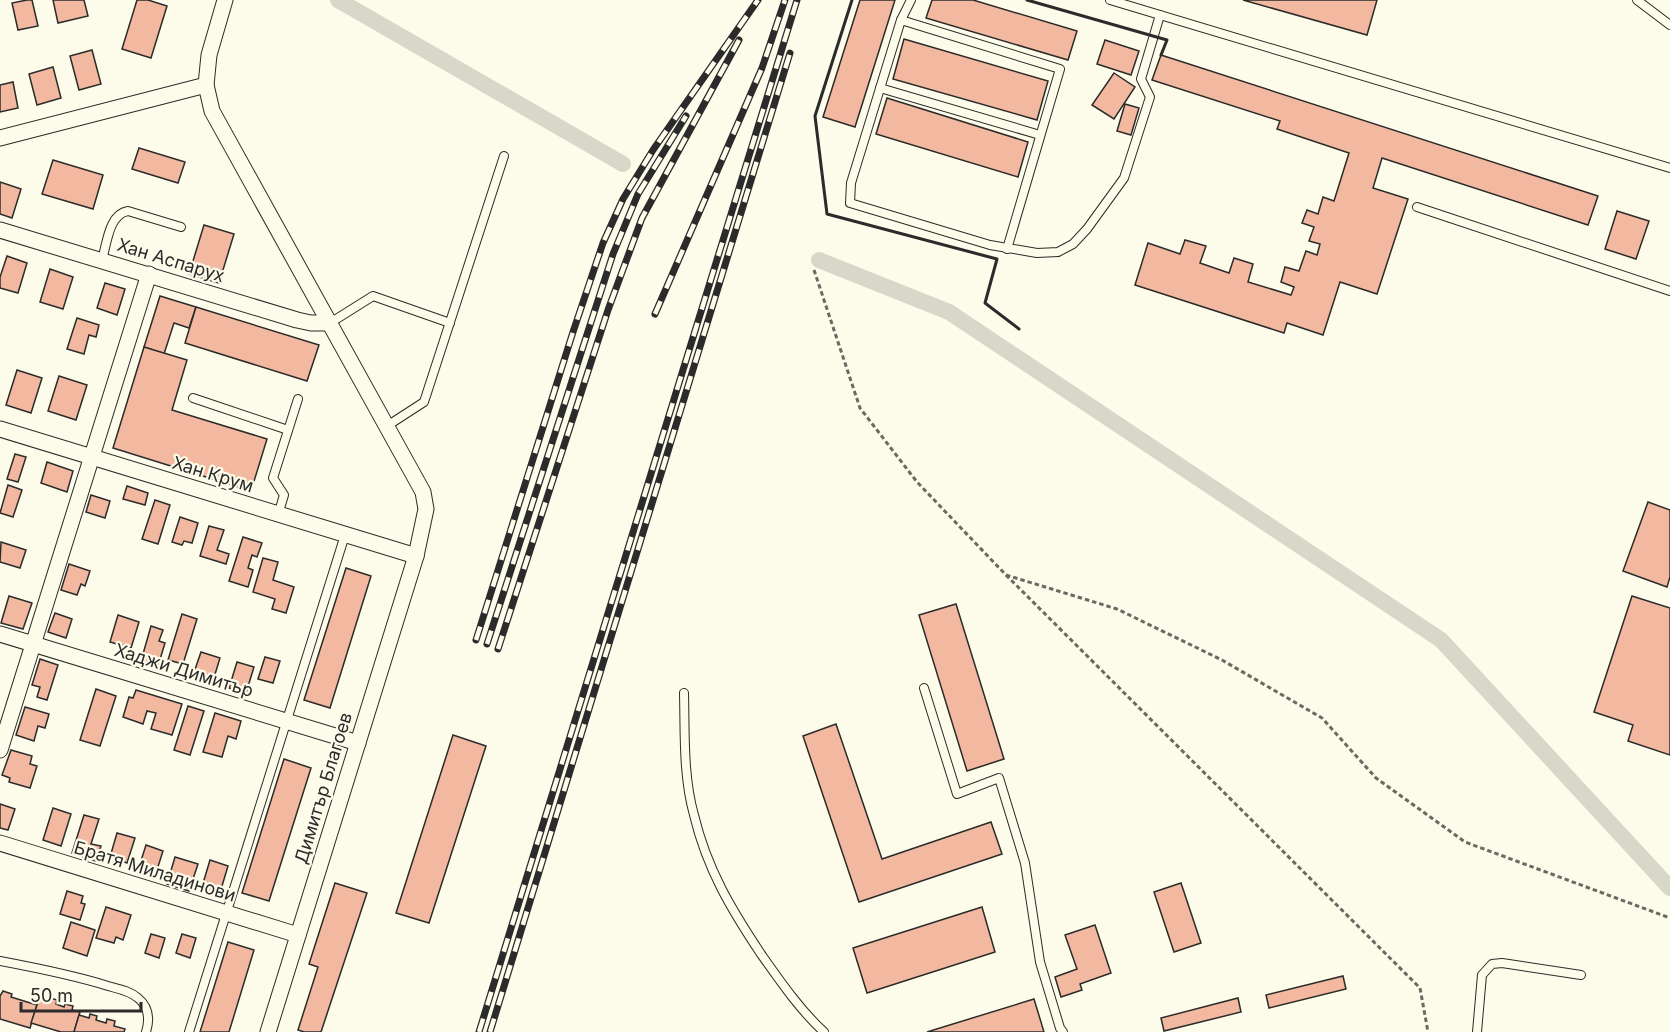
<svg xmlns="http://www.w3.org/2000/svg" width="1670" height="1032" viewBox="0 0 1670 1032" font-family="Inter,sans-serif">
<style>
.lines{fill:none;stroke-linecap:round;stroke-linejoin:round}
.canal{stroke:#d8d7c9;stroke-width:16}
.building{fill:#f2b8a0;stroke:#2b2b2b;stroke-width:1.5}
.service-casing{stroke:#2b2b2b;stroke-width:10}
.minor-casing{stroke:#2b2b2b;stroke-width:17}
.path{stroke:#6a6964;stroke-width:3;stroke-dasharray:4.5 3;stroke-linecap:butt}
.service{stroke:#fdfbea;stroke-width:8}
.minor{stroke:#fdfbea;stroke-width:15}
.rail-casing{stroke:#2b2b2b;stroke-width:7}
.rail{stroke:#fdfbea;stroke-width:4.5;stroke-dasharray:14;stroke-linecap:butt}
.wall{stroke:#2b2b2b;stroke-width:3}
.labels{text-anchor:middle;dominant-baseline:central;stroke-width:4.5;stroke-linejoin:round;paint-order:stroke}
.street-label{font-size:18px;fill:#2b2b2b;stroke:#fdfbea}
</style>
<rect width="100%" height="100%" fill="#fdfbea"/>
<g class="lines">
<g class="canal">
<polyline points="338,0 623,164"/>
<polyline points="819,260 949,312 1441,640 1670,888"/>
</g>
</g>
<g class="building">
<polygon points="27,0 32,0 38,26 18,30 12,3"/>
<polygon points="53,0 84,0 88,16 58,23"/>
<polygon points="137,0 148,0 167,6 151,58 122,49"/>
<polygon points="860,0 895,0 855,127 823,117"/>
<polygon points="932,0 973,0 1077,31 1068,60 926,18"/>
<polygon points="1243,0 1377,0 1367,35"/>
<polygon points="904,39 1048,81 1037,120 893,79"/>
<polygon points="1105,40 1139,51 1131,75 1097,64"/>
<polygon points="92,50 101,84 79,90 70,56"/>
<polygon points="1161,55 1598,196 1588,225 1382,158 1373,188 1408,199 1377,294 1340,282 1323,335 1287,323 1284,333 1135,285 1148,243 1180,254 1185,240 1206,246 1200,263 1229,273 1234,258 1253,264 1248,282 1291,295 1294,287 1281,282 1285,267 1299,271 1306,251 1317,255 1320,244 1309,241 1314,227 1302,223 1307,210 1318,214 1323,197 1334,201 1349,153 1277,129 1280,121 1152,80"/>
<polygon points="53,67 61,98 37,105 29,74"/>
<polygon points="1114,73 1135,87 1114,119 1092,105"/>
<polygon points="13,82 18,108 0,112 0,85"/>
<polygon points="887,98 1028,142 1018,177 876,134"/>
<polygon points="1125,104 1139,108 1131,135 1117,131"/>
<polygon points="139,148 185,162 178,183 132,169"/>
<polygon points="53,160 103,175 93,209 42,194"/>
<polygon points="0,182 21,189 12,218 0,214"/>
<polygon points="1617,211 1649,221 1636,259 1605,249"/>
<polygon points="204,225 234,234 219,283 189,274"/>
<polygon points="7,256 27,263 18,293 0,288 0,277"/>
<polygon points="50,269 73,277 63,309 40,302"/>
<polygon points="105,283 125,289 117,315 97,308"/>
<polygon points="160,296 196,307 189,328 174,323 164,354 144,347"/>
<polygon points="196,307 319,345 307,381 185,343"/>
<polygon points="77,318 99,325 96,337 89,335 84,354 67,349"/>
<polygon points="144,347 187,360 172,410 267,439 251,491 113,448"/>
<polygon points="17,370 42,378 31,413 6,405"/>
<polygon points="59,376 87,385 76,420 48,411"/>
<polygon points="15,454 26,457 18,482 7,479"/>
<polygon points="47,462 73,471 67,492 41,483"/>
<polygon points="8,485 22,490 13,517 0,513"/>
<polygon points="127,486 148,493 145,505 123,499"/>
<polygon points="91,495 110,501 105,518 86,512"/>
<polygon points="155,500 170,505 158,544 142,539"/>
<polygon points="1648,502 1670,510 1670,577 1667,587 1623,571"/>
<polygon points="180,517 198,523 192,543 184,541 182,545 172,542"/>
<polygon points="209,526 224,530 217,550 229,554 226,564 200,556"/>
<polygon points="243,537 262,543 257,557 252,555 248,568 253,570 248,587 229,581"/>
<polygon points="1,542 26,550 20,568 0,562"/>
<polygon points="263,558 278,562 273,580 294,587 286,613 272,609 275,599 253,592"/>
<polygon points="69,564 90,571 85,586 81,584 77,595 61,590"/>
<polygon points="346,568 371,576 330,708 304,700"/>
<polygon points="9,596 32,603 23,629 1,623"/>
<polygon points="1632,596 1670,608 1670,755 1628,741 1633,725 1594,712"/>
<polygon points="956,604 1004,759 967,771 919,615"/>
<polygon points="55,613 72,619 66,638 48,632"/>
<polygon points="182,614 197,619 183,664 168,660"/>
<polygon points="118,615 139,622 131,648 110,642"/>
<polygon points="151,626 163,630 159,641 165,643 158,666 141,661"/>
<polygon points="201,652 220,658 212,684 192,678"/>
<polygon points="265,657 280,661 273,683 258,679"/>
<polygon points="40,659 58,665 47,700 37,697 40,687 32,685"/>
<polygon points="237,662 254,667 246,693 229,688"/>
<polygon points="96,689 116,696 100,746 80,740"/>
<polygon points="136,690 182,704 172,735 151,729 156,713 147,711 143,724 123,717 129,697 133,698"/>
<polygon points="188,706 204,711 190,755 174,750"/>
<polygon points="25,707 49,714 45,728 38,726 34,741 16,735"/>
<polygon points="215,713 241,721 236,739 228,736 222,757 203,752"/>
<polygon points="836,724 882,859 991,822 1002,854 859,902 803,736"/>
<polygon points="453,735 486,746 429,923 396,913"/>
<polygon points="11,750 32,756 30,764 37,766 30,788 9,782 10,778 2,775"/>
<polygon points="284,759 311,768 269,901 242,893"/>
<polygon points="0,804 15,809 8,830 0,828"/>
<polygon points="53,808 71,814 61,846 43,840"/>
<polygon points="84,815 99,819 91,844 101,846 96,861 72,853"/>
<polygon points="117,833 135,838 127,863 110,857"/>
<polygon points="146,845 163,851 156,873 139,867"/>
<polygon points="175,857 198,864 189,891 167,884"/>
<polygon points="210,860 228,866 219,896 201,890"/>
<polygon points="335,883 367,893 321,1032 304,1032 298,1030 318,967 309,964"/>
<polygon points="1181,883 1201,943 1174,952 1154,892"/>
<polygon points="67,891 83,896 81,903 85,904 80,920 60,914"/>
<polygon points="106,907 131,915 123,940 116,937 114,943 96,938"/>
<polygon points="982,907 995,952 867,993 853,948"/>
<polygon points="71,922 95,930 87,956 63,948"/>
<polygon points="1095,925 1111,973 1080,984 1082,990 1061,997 1055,977 1077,969 1065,935"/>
<polygon points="151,934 165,938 159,958 145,953"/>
<polygon points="182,934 196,938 190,958 176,953"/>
<polygon points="228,942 254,950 229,1032 200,1032"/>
<polygon points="1343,976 1346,989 1269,1008 1266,995"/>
<polygon points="3,991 12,994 11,997 37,1005 30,1028 0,1019 0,996"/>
<polygon points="50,998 57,1000 56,1004 64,1007 65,1004 73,1006 72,1010 80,1012 74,1032 61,1032 31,1023 39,999 48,1002"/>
<polygon points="1238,998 1241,1012 1164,1031 1161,1018"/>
<polygon points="1034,999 1044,1032 927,1032"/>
<polygon points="90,1014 97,1016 96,1020 106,1023 107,1019 115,1021 114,1026 125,1029 124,1032 74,1032 79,1015 89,1018"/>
</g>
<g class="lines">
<defs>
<g id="service">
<polyline points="911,0 901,20 851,183 850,203 990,245 1037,253 1058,252 1073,244 1087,229 1124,178 1150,97 1141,79 1160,15"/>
<polyline points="1110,0 1670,168"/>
<polyline points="1637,0 1670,25"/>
<polyline points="901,20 1060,69 1007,249"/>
<polyline points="880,88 1040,135"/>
<polyline points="1417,207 1670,291"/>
<path d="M102,260c5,-17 7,-46 26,-49l53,16"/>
<polyline points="330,323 373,296 450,323"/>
<polyline points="193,398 288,430"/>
<polyline points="387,426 424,402 504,156"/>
<polyline points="278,515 284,495 273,478 298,399"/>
<polyline points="924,688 957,794 999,778 1025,863 1040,962 1060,1028 1063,1032"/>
<path d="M684,693c1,40 -1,83 10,122 13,54 37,94 67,139 19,27 39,56 63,78"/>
<path d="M0,961c37,7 73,14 108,25 11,3 22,5 30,12 11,9 12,21 8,34"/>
<polyline points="189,1032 345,535"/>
<polyline points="1477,1032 1482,975 1492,964 1502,963 1581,975"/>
</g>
<g id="minor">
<polyline points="225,0 209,55 206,85 212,111 423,492 426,509 416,556 268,1032"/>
<polyline points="0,138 206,85"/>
<polyline points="0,230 297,320 311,323 330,323"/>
<polyline points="0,429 416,556"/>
<polyline points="0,634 358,743"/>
<polyline points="0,750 149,274"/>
<polyline points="0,843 298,935"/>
</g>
</defs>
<use href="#service" class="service-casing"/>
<use href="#minor" class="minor-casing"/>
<g class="path">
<polyline points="814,270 860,408 917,482 1005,574 1420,988 1428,1032"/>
<polyline points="1006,575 1117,609 1222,660 1322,718 1376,778 1465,842 1670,918"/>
</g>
<use href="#service" class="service"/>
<use href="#minor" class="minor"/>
<defs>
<g id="rail">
<polyline points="655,314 762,68 785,0"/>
<polyline points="476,640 573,332 603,243 623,199 653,150 758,0"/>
<polyline points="487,644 613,254 638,194 686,116"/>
<polyline points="498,649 608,310 642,218 739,40"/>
<polyline points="479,1032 797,0"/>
<polyline points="490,1032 790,53"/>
</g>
</defs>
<use href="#rail" class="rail-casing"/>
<use href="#rail" class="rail"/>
<g class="wall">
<polyline points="852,0 815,116 827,214 997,259 985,303 1019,329"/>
<polyline points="1027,0 1167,40 1161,55"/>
</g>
</g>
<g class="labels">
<g class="street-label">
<text transform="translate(171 260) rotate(17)">Хан Аспарух</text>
<text transform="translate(213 474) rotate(17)">Хан Крум</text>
<text transform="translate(184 670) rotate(17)">Хаджи Димитър</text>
<text transform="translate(323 788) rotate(-73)">Димитър Благоев</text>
<text transform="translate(155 871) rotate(17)">Братя Миладинови</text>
</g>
</g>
<path d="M21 1002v9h120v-9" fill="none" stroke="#2b2b2b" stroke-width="3"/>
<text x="30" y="1002" font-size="18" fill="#2b2b2b" stroke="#fdfbea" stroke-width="4.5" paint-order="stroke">50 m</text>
</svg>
